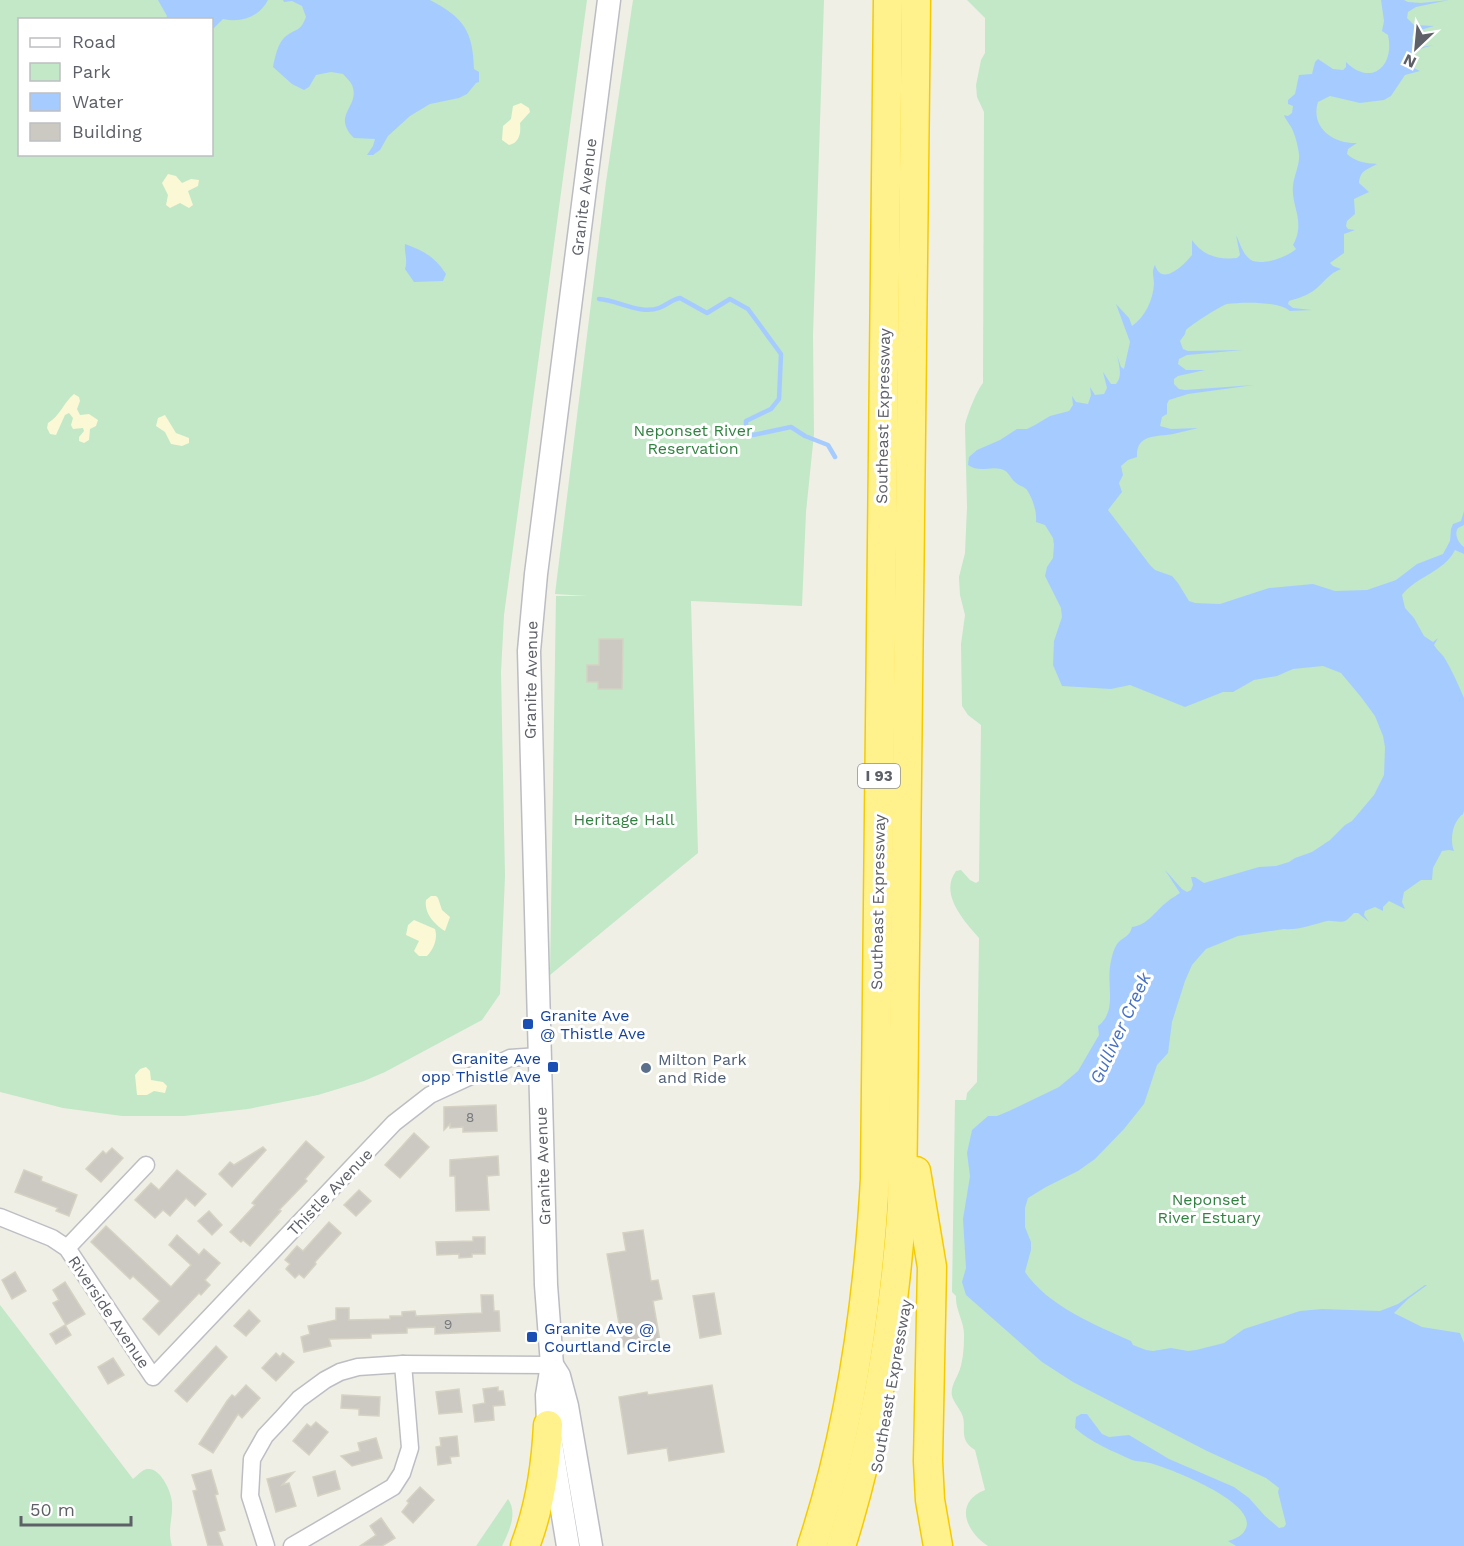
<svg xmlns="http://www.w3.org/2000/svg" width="1464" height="1546" viewBox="0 0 1464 1546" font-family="'Work Sans',sans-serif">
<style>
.green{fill:#c2e8c7;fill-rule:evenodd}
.sand{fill:#fbf8d5}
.water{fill:#a6ccff}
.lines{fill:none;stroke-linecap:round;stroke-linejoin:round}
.stream{stroke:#a6ccff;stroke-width:4.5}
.building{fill:#cbc9c2;stroke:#d5d2c3;stroke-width:1.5}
.minor-casing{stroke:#bdbec4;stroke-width:19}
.secondary-casing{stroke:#bbbdc3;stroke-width:25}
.motorway-casing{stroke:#f5cb00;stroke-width:31}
.minor{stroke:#fff;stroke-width:16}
.secondary{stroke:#fff;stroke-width:22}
.motorway{stroke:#fff28d;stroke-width:28}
.transit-dot{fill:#1a4fb4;stroke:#fff;stroke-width:2}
.service-dot{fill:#5c6f8a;stroke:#fff;stroke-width:2}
.labels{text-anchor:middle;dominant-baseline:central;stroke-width:6;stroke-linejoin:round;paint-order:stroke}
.number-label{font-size:14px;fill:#787a7d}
.shield{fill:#fff;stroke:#8e9094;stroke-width:1.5}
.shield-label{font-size:15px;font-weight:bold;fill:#5d6066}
.street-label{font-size:16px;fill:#5d6066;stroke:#fff}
.park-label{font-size:16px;fill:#318141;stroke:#fff}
.transit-label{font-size:16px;fill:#164399;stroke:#fff;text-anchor:start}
.service-label{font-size:16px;fill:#4e5e75;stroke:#fff;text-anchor:start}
.water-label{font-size:18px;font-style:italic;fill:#4571c6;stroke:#fff}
</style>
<rect width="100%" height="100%" fill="#f0efe5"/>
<g class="green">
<path d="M0,0h587l-83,615 -3,57 4,204 -5,118 -18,26 -97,52 -21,9 -46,14 -70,14 -64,7h-62l-59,-8 -63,-16zM20,20h192v134h-192z"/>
<polygon points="633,0 824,0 813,335 814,434 806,512 802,606 691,601 698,853 550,975 556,596 587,596 555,594 606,182"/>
<path d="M967,0h497v1546h-476c-23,-15 -34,-44 -3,-56l-10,-40c-16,-10 -9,-19 -12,-33 -2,-7 -9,-14 -11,-21 -2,-9 5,-18 8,-27 3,-9 4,-22 4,-32 1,-15 -9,-27 -8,-41l-4,-4 3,-192h11l1,-7 10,-11 2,-144c-15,-17 -40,-44 -23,-67l5,-1 9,10 6,3 3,-2 2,-156 -13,-10 -6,-9 -1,-62 4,-29 -5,-20 -1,-18 6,-24 2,-46 -2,-81c1,-9 12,-36 18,-43l1,-271 -7,-15 -1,-12 5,-25 4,-7v-35z"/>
<path d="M0,1305l133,174c4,-3 10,-11 16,-10 12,0 23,24 23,34 1,16 -5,26 0,43h-172z"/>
<path d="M508,1499c10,14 1,33 -6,47h-26z"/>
</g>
<g class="sand">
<path d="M521,103l8,5 1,4 -10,11c1,9 0,20 -11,22l-7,-5 1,-14 8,-7 2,-13z"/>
<polygon points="168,174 176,176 182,183 191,179 199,180 198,186 188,191 193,205 189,208 180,203 170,208 166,205 168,195 162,183"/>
<path d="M74,394l5,3 1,4 -3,8 3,6 9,-1 9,6 -2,6 -6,3 -1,11 -5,3 -5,-2v-4l5,-6 -1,-3 -10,1 -2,-4 2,-7 -4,-5 -4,2 -9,20 -6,-1 -3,-6 1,-5c12,-7 16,-21 26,-29z"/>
<polygon points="165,415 176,433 189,438 189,443 182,446 171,444 165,432 156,426 158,418"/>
<path d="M436,896l2,2 4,12 8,7 -5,14c-11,-7 -21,-18 -19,-31l5,-4z"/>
<path d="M414,920l21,9c3,9 -1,20 -8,27h-8l-5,-5 5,-10 -13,-6 2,-10z"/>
<polygon points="146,1067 150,1071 151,1080 163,1082 167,1086 165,1093 154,1091 147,1095 137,1095 135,1075 140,1069"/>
</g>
<g class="water">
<path d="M158,0h110c-9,17 -26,23 -45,19l-11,11v-10l-46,-1 1,-3z"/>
<path d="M283,0h147c34,18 43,31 44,69l5,3v10l-3,1 -9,11 -8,4 -29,6 -20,12 -22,20 -8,14 -7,5h-6l6,-9 2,-7 -21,-1c-23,-24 7,-31 -2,-53 -2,-4 -6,-8 -9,-11l-12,-2 -15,3 -7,12 -5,3 -12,-6 -19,-17c2,-10 5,-25 13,-31 11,-8 14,-4 20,-19l-4,-11 -10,-5 -8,1z"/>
<path d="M1381,0h23l4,2 13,1 28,-3 -33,7 -8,5 -1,6 7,7 20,1 -20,6 -2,6 2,6 7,3 13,-2c-11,3 -28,6 -26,20l12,6 -15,4 -14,21 -7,4 -24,3 -30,-7 -12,6c-8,26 16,42 39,41l-9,6 -1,5c9,8 18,9 30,10 -10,6 -17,6 -18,19l10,9 -15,7 1,15 -8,7 -1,5 2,3 7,1 -11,4v19l-14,10 3,3 8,3c-11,4 -15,11 -24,19 -8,7 -18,10 -28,13l-1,3 5,4 19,2 -22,1c-12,-10 -48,-9 -63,-7 -7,2 -36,21 -41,26l-1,4 -5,7 3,8 5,2 55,-1 -56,5 -8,4 -1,5 8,6h19l-27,6 -4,3v5l5,5 6,1 69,-5 -66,9 -19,6 -2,4v10l-5,3 -2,9 11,3 27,-1c-8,2 -16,4 -25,6 -17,3 -37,0 -36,23l-9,3 -7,6 2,9 -4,8 3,9 -14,18 42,55 5,5 17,6 6,7 11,18 6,2 25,1 49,-16 44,-4 22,7 32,-1 29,-10 21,-16 26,-10 7,-13 1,-12 2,-5 8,-3 3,-10v14l-6,3c-4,6 0,15 6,19v7l-9,-4c-11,22 -38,26 -53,45l3,13 9,10 10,18 9,6 5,-4 -4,7c3,5 6,7 10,12 8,13 14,27 20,41v112c-2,9 0,1 -5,8 -7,8 -9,23 -5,33l-5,-1 -7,1 -9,17 -1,12h-11l-17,12 -2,10 3,7 -16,-8 -6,6v4l-8,-4 -10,4 -1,4 5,7 -11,-9h-4c-1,1 -7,7 -7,7 -6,4 -14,0 -20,1 -12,3 -32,10 -43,8l-46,7 -32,13 -14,16 -7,16 -13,41 -4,31 -11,12 -13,39 -20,25 -29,30 -17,12 -32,16 -18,11 -3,10v19l6,15v8l-6,22c23,34 70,53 106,69l2,4 13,5 7,1 18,-3 17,3 8,-1 28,-7 20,-14 56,-18 22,-2 58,2 18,-7 27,-19h2l-19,14 -14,14 28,14 38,6 4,10v203h-228l-8,-5c7,-2 15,-5 18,-13 11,-26 -77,-60 -96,-65 -7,-2 -13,-1 -18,-3 -19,-9 -41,-17 -57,-32l1,-11 5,-3h6l15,20 7,3 20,-2 40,24 65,28 15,11 16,18 14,12 5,-1 2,-3 -8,-32 1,-4 -13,-10 -59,-27 -134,-69 -31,-20 -76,-67 -4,-13 4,-14 -3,-49 7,-43 -3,-23 5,-23 16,-14h9l12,-5 50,-24 19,-16 21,-36 -1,-9c19,-14 9,-40 12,-59 1,-7 3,-17 7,-23 5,-7 13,-7 15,-17 16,-2 23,-16 35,-25 4,-4 9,-6 13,-9l-15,-23 17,19 5,3 4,-2 2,-5 -2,-8h4l9,6 55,-16 17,-1 13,-4 6,-4 17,-6 18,-12 15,-15 7,-4 22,-26 10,-20 1,-28 -2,-11 -8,-20 -14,-19 -20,-24 -18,-7 -30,3 -16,7 -23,4 -21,12h-10l-38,15 -55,-22 -19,4 -49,-3 -9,-21 1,-24 8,-24 -1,-9 -16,-32 2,-9 6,-9 1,-13 -1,-7 -8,-13 -9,-3c1,-10 -3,-23 -9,-32 -3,-4 -8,-4 -12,-8 -5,-4 -6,-11 -14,-13 -12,-3 -21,4 -33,-4l1,-8 8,-7 23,-10 17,-11h10l8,-4 15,-9 19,-5 4,-6 -1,-9 4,6 12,2 3,-9 -1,-8 5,8 9,-1 3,-6 -4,-16 8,12h5c7,-8 3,-19 1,-29l4,12 3,2 6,-27 -14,-38 13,14 3,8c13,-9 21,-26 22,-42 0,-8 -3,-12 1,-19 7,22 29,0 37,-10v-15c11,16 27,20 45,18l3,-3 -4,-20c4,8 7,20 15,25 11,6 37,-3 45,-11l-3,-4c13,-24 -2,-38 0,-59 1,-11 7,-21 6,-32 -1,-7 -3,-16 -6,-23 -2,-6 -7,-10 -9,-16l4,1 4,-3 1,-7 -5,-2v-4l7,-6 4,-19 13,-1 3,-12 3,-3 15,10 10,1 3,-3v-5c25,25 49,4 42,-27l-6,-4 2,-10z"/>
<path d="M405,244c19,7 30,13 41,30l-3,7 -29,1 -9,-13c3,-9 -1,-16 0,-25z"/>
</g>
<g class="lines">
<path class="stream" d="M599,299c19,1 41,16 60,9 8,-3 12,-8 21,-10l27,15 23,-14 18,10 33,45 -2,45 -8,10 -25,12v11l7,3 38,-8 14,9 23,9 7,12"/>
</g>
<g class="building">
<polygon points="599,639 623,639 622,689 598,689 598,682 587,682 587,665 599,665"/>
<polygon points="496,1105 497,1131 463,1132 463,1127 450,1128 450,1124 444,1130 444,1107"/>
<polygon points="414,1133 429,1147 400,1178 385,1165"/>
<polygon points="306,1141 324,1157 305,1179 307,1181 279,1210 281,1211 250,1246 243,1240 241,1242 230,1232 255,1205 252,1203"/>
<polygon points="263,1147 266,1150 232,1187 219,1174 230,1162 234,1165"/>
<polygon points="112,1148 123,1158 101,1182 86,1169 103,1151 106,1154"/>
<polygon points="498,1156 499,1175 487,1176 489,1210 456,1211 455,1176 450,1176 450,1160"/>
<polygon points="24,1170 42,1177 41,1181 77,1195 69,1216 56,1211 58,1208 15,1192"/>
<polygon points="177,1170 206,1194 195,1206 186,1198 170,1216 163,1210 155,1218 135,1200 151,1183 159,1190"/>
<polygon points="359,1190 371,1201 356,1216 344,1205"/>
<polygon points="209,1211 222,1225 212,1235 198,1221"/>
<polygon points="329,1222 341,1233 315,1262 316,1264 304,1278 299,1274 295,1278 286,1269 290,1264 285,1260 297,1246 303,1251"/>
<polygon points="106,1226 171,1287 191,1265 169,1245 177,1235 199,1255 204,1249 220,1263 205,1280 210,1285 201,1295 199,1293 159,1335 143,1319 160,1301 133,1276 130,1279 91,1242"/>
<polygon points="643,1230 651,1281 658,1280 662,1299 653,1301 660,1341 623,1347 607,1254 626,1251 623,1233"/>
<polygon points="473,1237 485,1237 485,1254 472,1254 472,1257 459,1258 459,1254 437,1255 436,1242 473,1241"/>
<polygon points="15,1272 26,1291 12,1299 2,1280"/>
<polygon points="65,1282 85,1314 66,1325 53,1303 59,1300 53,1290"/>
<polygon points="714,1293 721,1334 700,1338 693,1296"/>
<polygon points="481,1295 493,1295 494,1311 499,1311 500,1331 435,1334 435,1327 407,1328 407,1333 371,1334 371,1338 329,1339 331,1346 304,1352 301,1337 310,1334 308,1326 336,1320 336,1308 349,1308 349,1320 390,1319 390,1316 402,1316 402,1312 415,1311 416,1316 482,1313"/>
<polygon points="249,1310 260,1321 246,1336 234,1326"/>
<polygon points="65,1325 71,1335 56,1344 50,1334"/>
<polygon points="216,1346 227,1357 187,1402 175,1391"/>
<polygon points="276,1353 280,1357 283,1353 294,1362 276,1381 262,1368"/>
<polygon points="113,1358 124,1375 108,1384 98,1367"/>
<polygon points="246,1385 260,1398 242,1418 238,1414 213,1453 199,1444 227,1401 232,1395 235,1397"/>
<polygon points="712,1385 724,1452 669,1461 667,1448 628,1454 619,1397 647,1392 648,1395"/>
<polygon points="498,1387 498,1391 503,1391 505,1405 493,1406 494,1420 475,1422 473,1405 485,1403 483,1389"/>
<polygon points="459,1389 462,1412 439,1414 436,1392"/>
<polygon points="342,1395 380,1397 379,1416 359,1415 359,1409 341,1408"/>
<polygon points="316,1422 328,1432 309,1455 293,1441 307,1424 311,1427"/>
<polygon points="457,1436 459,1456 450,1457 451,1463 438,1465 436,1447 441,1446 440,1438"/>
<polygon points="376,1438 382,1458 352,1466 341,1456 360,1451 358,1443"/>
<polygon points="211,1470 218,1494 215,1495 225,1530 218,1532 223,1546 208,1546 193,1491 197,1490 192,1475"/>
<polygon points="335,1471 340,1489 318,1496 313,1477"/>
<polygon points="294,1472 282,1485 289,1483 296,1506 276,1512 267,1479"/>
<polygon points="420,1487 434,1500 413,1523 402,1512 409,1503 407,1501"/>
<polygon points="381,1518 395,1538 382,1546 360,1546 376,1535 370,1526"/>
</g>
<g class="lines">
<defs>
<g id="minor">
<polyline points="0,1217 52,1238 67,1248 153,1377 394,1123 430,1095 510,1058 539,1056"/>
<polyline points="67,1248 146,1165"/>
<polyline points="266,1546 250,1496 252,1459 265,1436 281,1419 299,1399 325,1380 340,1372 358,1367 403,1364 552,1365"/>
<polyline points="292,1546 393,1487 402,1473 410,1448 403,1364"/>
</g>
<g id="secondary">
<polyline points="552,1365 559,1376 567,1406 591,1546"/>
<polyline points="568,1546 548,1425 547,1395 552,1365 546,1285 529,651 536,574 609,0"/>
</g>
<g id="motorway">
<polyline points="916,1171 932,1267 928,1461 930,1500 938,1546"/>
<path d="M525,1546c15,-39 21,-80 23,-121"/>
<path d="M812,1546c39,-118 56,-242 63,-367l13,-1179"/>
<path d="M841,1546c35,-111 53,-225 61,-341l14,-1205"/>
</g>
</defs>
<use href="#minor" class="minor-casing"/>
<use href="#secondary" class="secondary-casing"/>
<use href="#motorway" class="motorway-casing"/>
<use href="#minor" class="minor"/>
<use href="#secondary" class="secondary"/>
<use href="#motorway" class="motorway"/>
</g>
<g class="transit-dot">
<rect x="522" y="1018" width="12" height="12" rx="3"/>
<rect x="547" y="1061" width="12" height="12" rx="3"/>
<rect x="526" y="1331" width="12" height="12" rx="3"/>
</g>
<circle class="service-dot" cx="646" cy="1068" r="6"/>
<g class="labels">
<g class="number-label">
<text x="470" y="1117">8</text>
<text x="448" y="1324">9</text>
</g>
<rect class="shield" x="858" y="764" width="42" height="24" rx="4.5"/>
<g class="shield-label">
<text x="879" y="776">I 93</text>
</g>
<g class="street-label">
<text transform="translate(584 197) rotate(-83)">Granite Avenue</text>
<text transform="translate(883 416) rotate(-89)">Southeast Expressway</text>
<text transform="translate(531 680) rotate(-89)">Granite Avenue</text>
<text transform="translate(878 902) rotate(-89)">Southeast Expressway</text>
<text transform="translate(543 1166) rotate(-92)">Granite Avenue</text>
<text transform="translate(330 1192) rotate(-46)">Thistle Avenue</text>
<text transform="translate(109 1312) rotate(56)">Riverside Avenue</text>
<text transform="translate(891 1386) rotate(-80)">Southeast Expressway</text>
</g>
<g class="park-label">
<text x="693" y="430">Neponset River<tspan x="693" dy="18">Reservation</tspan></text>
<text x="624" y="819">Heritage Hall</text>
<text x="1209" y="1199">Neponset<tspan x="1209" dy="18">River Estuary</tspan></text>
</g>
<g class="transit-label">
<text x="540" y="1015">Granite Ave<tspan x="540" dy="18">@ Thistle Ave</tspan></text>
<text x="541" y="1058" text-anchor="end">Granite Ave<tspan x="541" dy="18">opp Thistle Ave</tspan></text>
<text x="544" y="1328">Granite Ave @<tspan x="544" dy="18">Courtland Circle</tspan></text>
</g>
<g class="service-label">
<text x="658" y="1059">Milton Park<tspan x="658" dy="18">and Ride</tspan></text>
</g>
<g class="water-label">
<text transform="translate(1120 1028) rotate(-65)">Gulliver Creek</text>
</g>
</g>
<rect x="18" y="18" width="195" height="138" fill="#ffffff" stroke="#bebfc2" stroke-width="1.5"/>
<rect x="30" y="38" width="30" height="9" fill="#ffffff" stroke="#bebfc2" stroke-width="1.5"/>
<text x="72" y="48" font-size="18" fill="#5d6066">Road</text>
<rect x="30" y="63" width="30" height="18" fill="#c2e8c7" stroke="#bebfc2" stroke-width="1.5"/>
<text x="72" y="78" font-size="18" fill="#5d6066">Park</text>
<rect x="30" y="93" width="30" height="18" fill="#a6ccff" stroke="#bebfc2" stroke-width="1.5"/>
<text x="72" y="108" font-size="18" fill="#5d6066">Water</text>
<rect x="30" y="123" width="30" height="18" fill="#cbc9c2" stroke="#bebfc2" stroke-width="1.5"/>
<text x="72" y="138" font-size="18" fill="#5d6066">Building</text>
<g transform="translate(1416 48) rotate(206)" stroke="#ffffff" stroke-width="4.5" paint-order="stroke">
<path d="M0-4.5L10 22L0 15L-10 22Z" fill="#5d6066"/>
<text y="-9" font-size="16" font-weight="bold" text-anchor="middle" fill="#5d6066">N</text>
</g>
<path d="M21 1516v9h110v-9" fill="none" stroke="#5d6066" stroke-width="3"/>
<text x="30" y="1516" font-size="18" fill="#5d6066" stroke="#ffffff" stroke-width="4.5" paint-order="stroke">50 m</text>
</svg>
